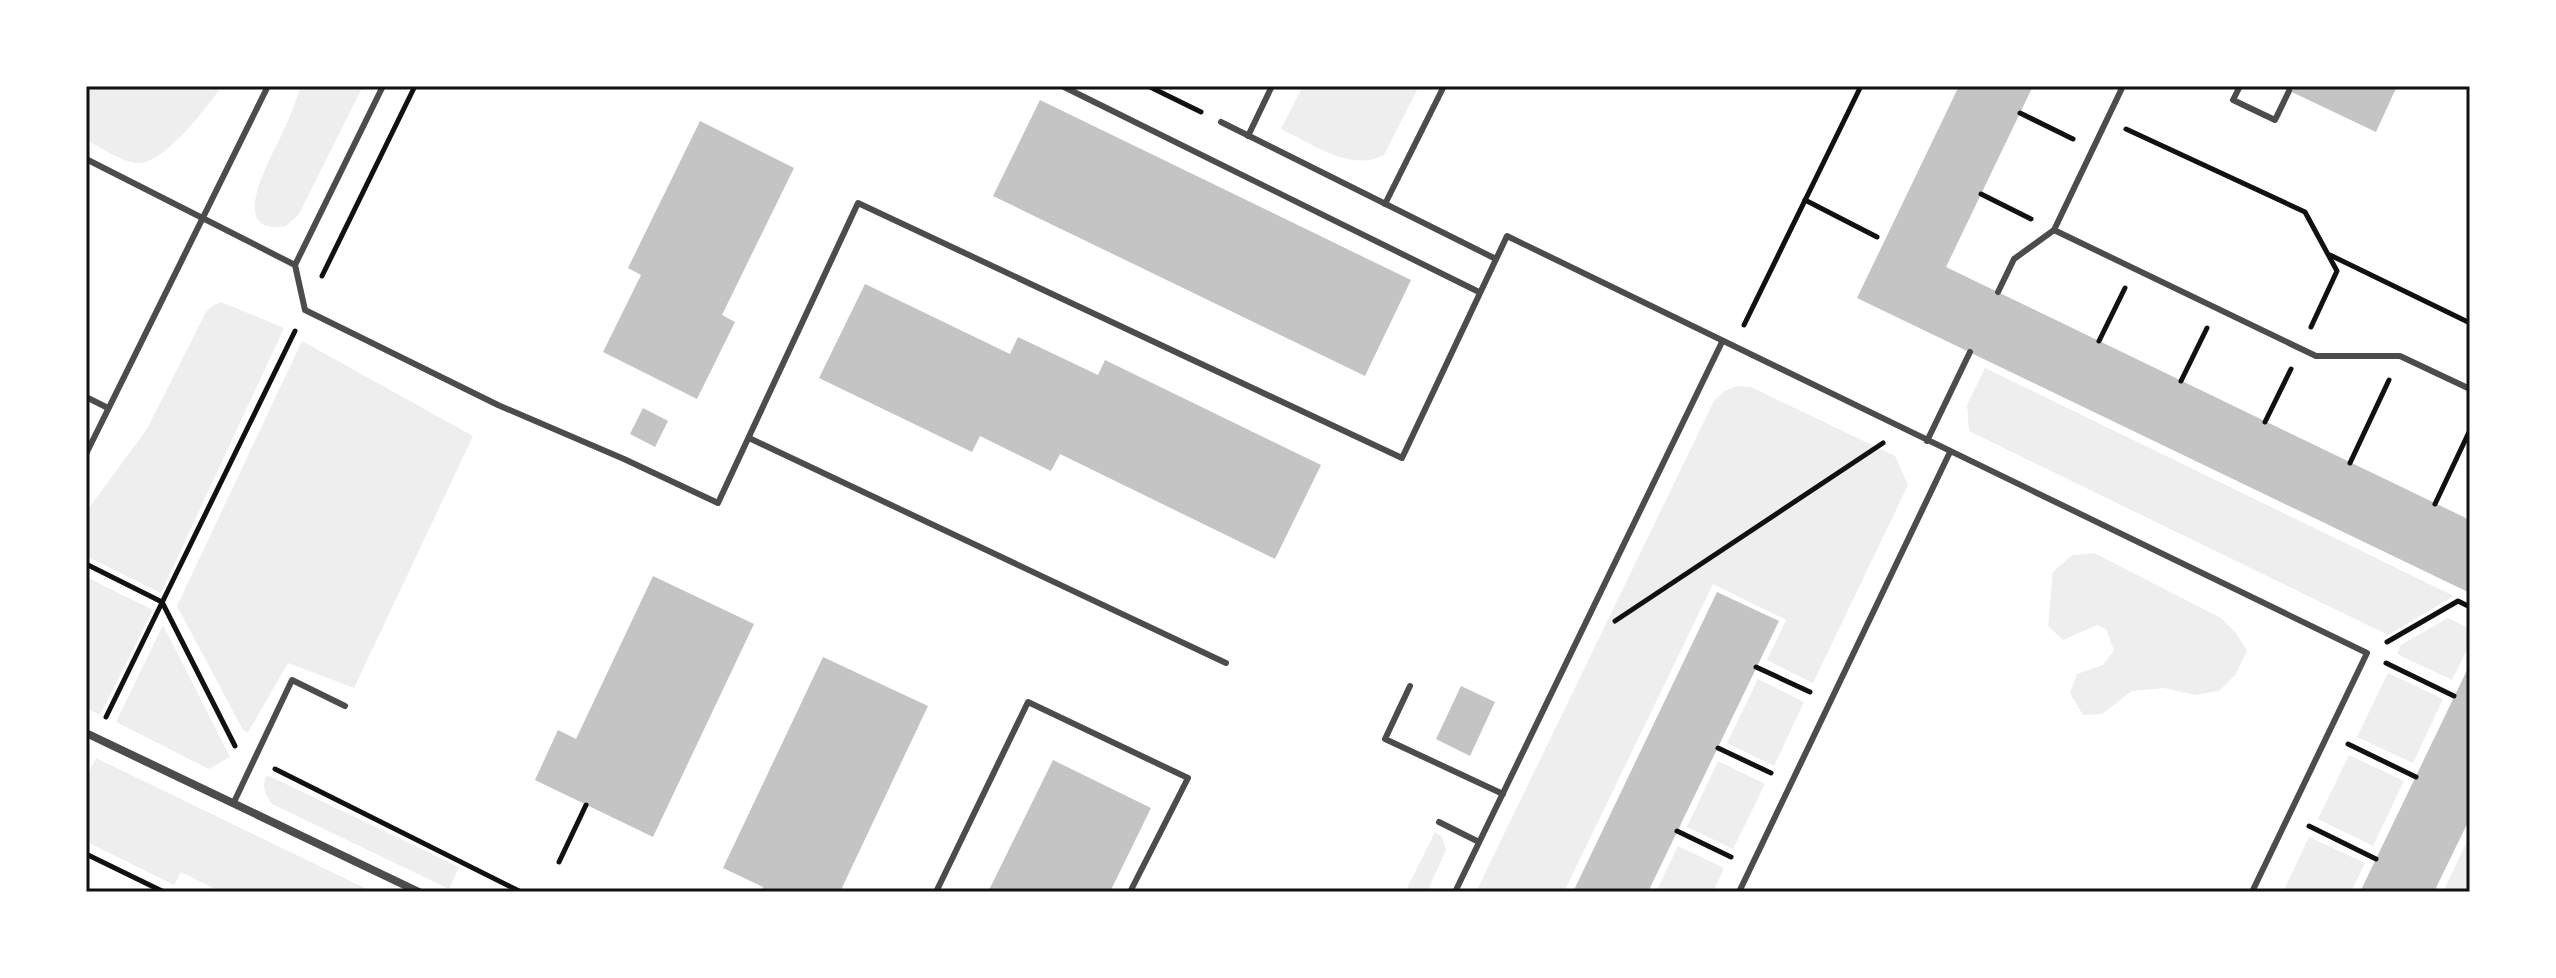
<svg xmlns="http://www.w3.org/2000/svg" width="2556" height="978" viewBox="0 0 2556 978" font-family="'PT Sans',sans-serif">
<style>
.green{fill:#eee}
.building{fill:#c4c4c4}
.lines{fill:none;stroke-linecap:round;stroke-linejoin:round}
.path{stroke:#111;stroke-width:5}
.service{stroke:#4c4c4c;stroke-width:6}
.minor{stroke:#4c4c4c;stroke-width:8}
.neatline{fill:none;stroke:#111;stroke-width:3}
</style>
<rect width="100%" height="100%" fill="#fff"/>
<g class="green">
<path d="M86,86h136c-15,21 -57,77 -83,77 -17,0 -38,-16 -53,-23z"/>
<path d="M301,86h62l-64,128 -13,12c-62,11 -14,-70 -4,-92 8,-16 13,-32 19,-48z"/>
<path d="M1303,86h116l-35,69c-33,18 -73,-12 -103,-26z"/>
<polygon points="221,302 284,328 161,593 86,556 86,512 147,429 206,312 212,306"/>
<polygon points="302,341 473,436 354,688 288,663 248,732 243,730 177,606"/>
<polygon points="1985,368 2454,596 2388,635 1969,431 1967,405"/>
<polygon points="1738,386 1751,387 1895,456 1908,485 1813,683 1767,660 1786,620 1713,584 1564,892 1476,892 1714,401 1724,391"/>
<polygon points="2094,553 2221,618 2236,633 2247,651 2235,675 2219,691 2195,695 2164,688 2132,691 2102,714 2083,715 2070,693 2077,674 2103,665 2114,650 2106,629 2097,625 2063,640 2048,626 2053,572 2072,555"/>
<polygon points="86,577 153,610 100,715 86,708"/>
<polygon points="2448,618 2470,629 2470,644 2452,680 2397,654 2401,645"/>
<polygon points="163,625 230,757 209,769 116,722"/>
<polygon points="2388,673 2443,699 2413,763 2357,737"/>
<polygon points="1758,679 1804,702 1774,766 1727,743"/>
<polygon points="2349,755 2404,781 2373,846 2318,819"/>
<polygon points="96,758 373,892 221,892 181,872 174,885 89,843 86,777"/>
<polygon points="1718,761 1765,784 1733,849 1687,827"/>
<path d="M267,775l192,92 -10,22 -177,-85c-7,-11 -11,-17 -5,-29z"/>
<polygon points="1435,832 1442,837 1446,850 1427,892 1405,892"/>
<polygon points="2470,835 2470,892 2443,892"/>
<polygon points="2309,837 2365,863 2351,892 2283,892"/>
<polygon points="1678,846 1724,868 1713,892 1656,892"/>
</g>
<g class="building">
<polygon points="1959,86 2033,86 1946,267 2470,520 2470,593 1857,298"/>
<polygon points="2279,86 2397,86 2376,132"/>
<polygon points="1040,100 1411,280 1365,376 993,196"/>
<polygon points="700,121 794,168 722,315 735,322 697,399 603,352 641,275 628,268"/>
<polygon points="865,284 1010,354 1018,337 1098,375 1105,360 1321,465 1275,559 1060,454 1051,471 980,436 972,452 819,378"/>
<polygon points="643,408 668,421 655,447 630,434"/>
<polygon points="653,576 754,624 653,837 535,780 558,730 576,739"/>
<polygon points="1717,592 1779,621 1648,892 1573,892"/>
<polygon points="823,657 928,706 840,892 761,892 763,887 723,868"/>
<polygon points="2470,664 2470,818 2434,892 2360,892"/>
<polygon points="1461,686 1495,702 1470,756 1436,739"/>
<polygon points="1053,760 1151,808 1110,892 988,892"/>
</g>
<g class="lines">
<g class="path">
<polyline points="1148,86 1201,112"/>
<polyline points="2020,113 2073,139"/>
<polyline points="2126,129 2305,212 2337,271 2311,327"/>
<polyline points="1981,194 2031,219"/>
<polyline points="1805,200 1877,237"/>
<polyline points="2330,255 2470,323"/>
<polyline points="322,276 415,86"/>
<polyline points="1744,325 1861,86"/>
<polyline points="2099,341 2125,288"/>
<polyline points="2181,381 2207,328"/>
<polyline points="2265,422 2291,369"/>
<polyline points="2350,463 2389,380"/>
<polyline points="2435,504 2470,430"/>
<polyline points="86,564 162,602 235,746"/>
<polyline points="1615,621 1883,443"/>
<polyline points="2387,642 2458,601 2470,607"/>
<polyline points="2386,663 2454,696"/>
<polyline points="1756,667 1810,692"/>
<polyline points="106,717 295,331"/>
<polyline points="2348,744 2416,777"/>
<polyline points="1718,748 1771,773"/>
<polyline points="275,769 521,892"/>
<polyline points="2309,826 2376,859"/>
<polyline points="1677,831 1731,857"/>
<polyline points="86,854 164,892"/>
<polyline points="559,862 586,805"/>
</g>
<g class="service">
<polyline points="383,86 295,265 305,310 498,405 624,459 718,503 858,203 1402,458 1507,236 2367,653 2252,892"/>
<polyline points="1062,86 1479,292"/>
<polyline points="2123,86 2054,230 2316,356 2400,356 2470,389"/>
<polyline points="2240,86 2233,100 2275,120 2289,91"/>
<polyline points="1221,122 1496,259"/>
<polyline points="1248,136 1272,86"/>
<polyline points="86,159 295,265"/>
<polyline points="1385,204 1444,86"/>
<polyline points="1998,292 2014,259 2054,230"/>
<polyline points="86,397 108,408"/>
<polyline points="749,438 1226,663"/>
<polyline points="1927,441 1970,352"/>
<polyline points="86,454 268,86"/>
<polyline points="1410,686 1385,739 1503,794"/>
<polyline points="234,802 292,680 345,706"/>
<polyline points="1439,822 1479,842"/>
<polyline points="936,892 1028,702 1188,778 1130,892"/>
<polyline points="1455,892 1722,342"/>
<polyline points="1739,892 1950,452"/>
</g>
<polyline class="minor" points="86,733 419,892"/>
</g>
<rect width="2556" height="978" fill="none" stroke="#ffffff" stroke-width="176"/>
<rect x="88" y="88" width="2380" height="802" class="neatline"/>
</svg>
